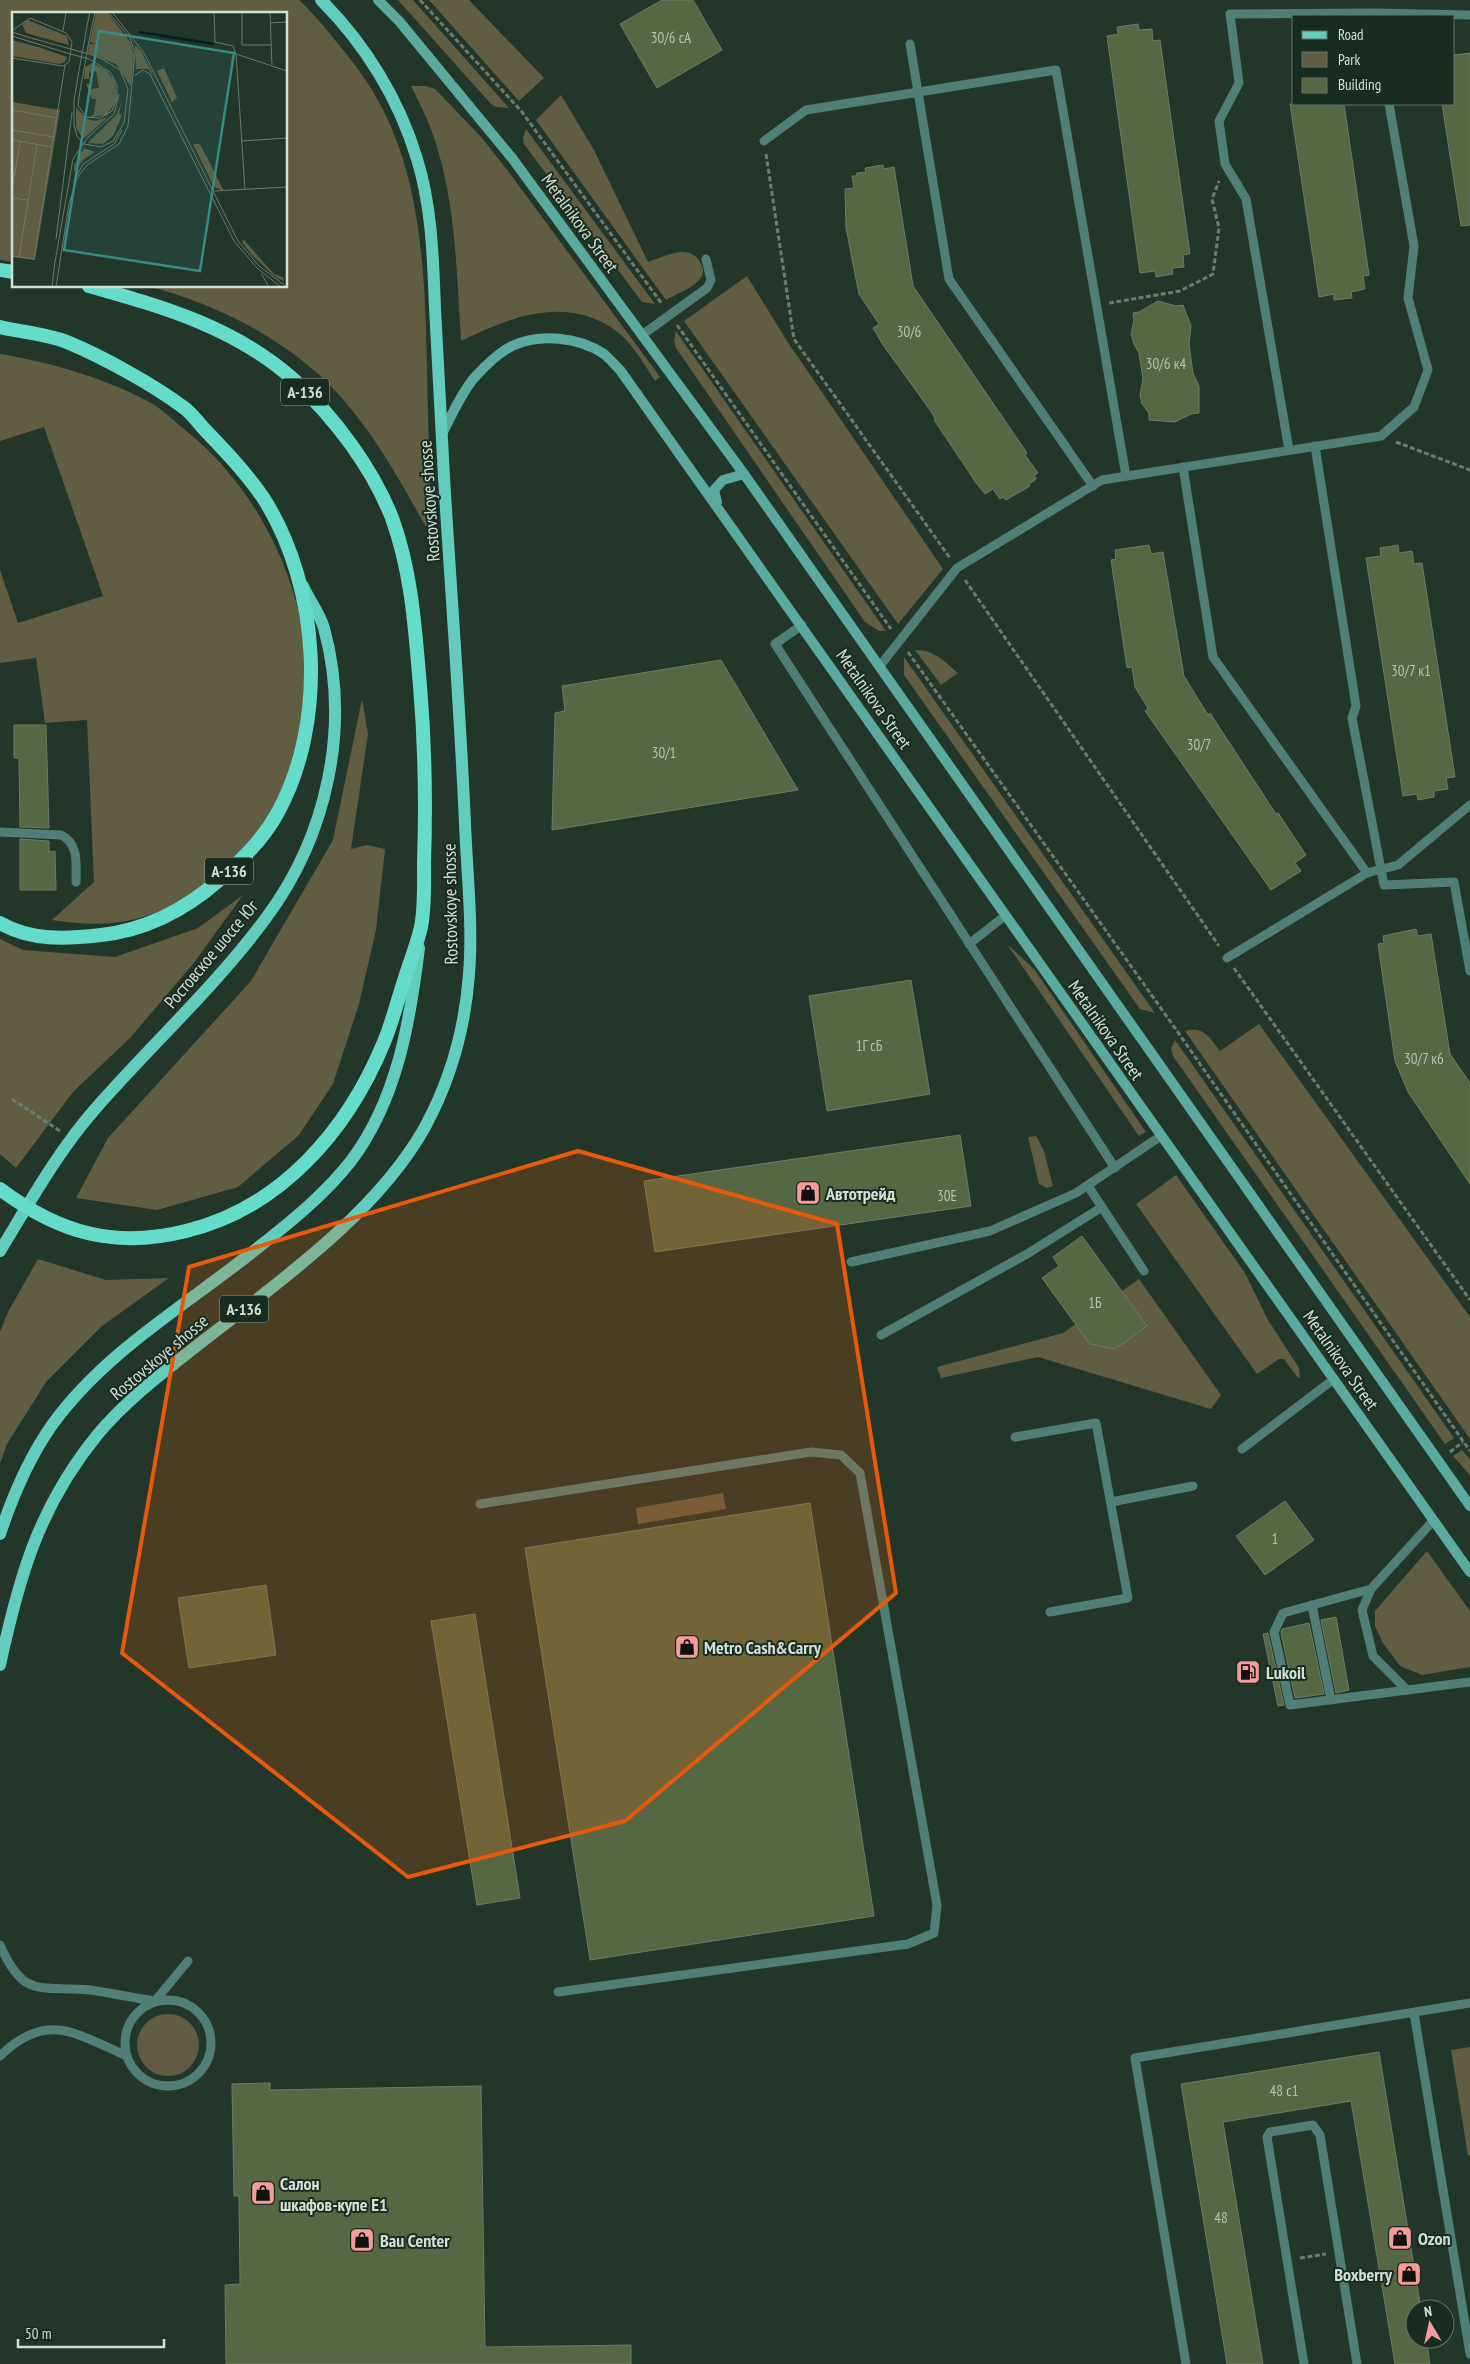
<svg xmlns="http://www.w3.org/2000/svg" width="1470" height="2364" viewBox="0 0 1470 2364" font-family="'PT Sans Narrow',sans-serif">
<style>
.green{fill:#605d42}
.building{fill:#566743;stroke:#707b65}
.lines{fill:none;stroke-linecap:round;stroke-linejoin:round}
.path{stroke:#6b7c71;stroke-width:3;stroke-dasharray:5 2.5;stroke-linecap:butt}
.service{stroke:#4f7f77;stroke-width:9}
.secondary{stroke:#5baa9f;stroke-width:10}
.primary{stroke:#62ccbd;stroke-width:12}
.trunk{stroke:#65dbca;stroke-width:14}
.marked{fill:#e8590c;fill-opacity:0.2;stroke:#e8590c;stroke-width:4;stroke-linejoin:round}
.labels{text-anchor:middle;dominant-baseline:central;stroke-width:4;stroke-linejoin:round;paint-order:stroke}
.number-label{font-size:15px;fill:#b4c2b2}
.shield{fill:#182c20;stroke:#9baaa0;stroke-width:1}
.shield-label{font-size:16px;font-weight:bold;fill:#d3e0d7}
.street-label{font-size:18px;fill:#d3e0d7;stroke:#182c20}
.poi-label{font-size:18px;font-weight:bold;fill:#d3e0d7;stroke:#182c20;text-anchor:start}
.inset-river{fill:none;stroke:#031f24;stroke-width:2.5}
.inset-road{fill:none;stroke:#697a6f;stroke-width:1}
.view{fill:#368b83;fill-opacity:0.15;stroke:#368b83;stroke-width:2.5}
.inset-edge{fill:none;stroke:#d3e0d7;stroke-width:2.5}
</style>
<rect width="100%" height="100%" fill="#22362a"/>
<g class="green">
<path d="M0,0h299c15,14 27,29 40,45 15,18 30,38 41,59 43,80 45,177 47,265 1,56 3,111 4,167 -27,-48 -54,-99 -91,-140 -49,-55 -121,-91 -192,-110h138v-272h-272v248l-14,-2z"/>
<polygon points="398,0 413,0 509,108 496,107 491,104"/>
<polygon points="429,0 469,0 544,78 519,101"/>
<path d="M411,86h15l9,3 47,49 29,37 149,202 -5,4c-11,-17 -23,-39 -40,-51 -50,-35 -105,-13 -154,11 -4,-63 -5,-127 -22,-187 -6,-24 -17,-46 -28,-68z"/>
<path d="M561,95l33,55 54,112c18,-6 44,-21 54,4 2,5 1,10 -3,14 -8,9 -23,14 -33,20l-130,-180z"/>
<polygon points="526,129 655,304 642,302 524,144 523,138"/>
<polygon points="747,276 787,341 943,569 898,624 684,321"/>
<polygon points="676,331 886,631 879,631 865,622 676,348 674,341"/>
<path d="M0,354c50,8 108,25 153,50 11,7 21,17 31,25 137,109 180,342 24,454 -52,38 -94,47 -156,37l42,-38 -7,-162 -42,3 -9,-65 -36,5v-93l18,53 85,-27 -59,-169 -44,14z"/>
<path d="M915,650c18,-1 30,12 43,23l-17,12z"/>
<polygon points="904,657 1155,1013 1140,1009 904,675"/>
<polygon points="362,699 368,734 351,849 367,845 385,849 376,930 359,1004 333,1084 299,1135 238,1187 157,1210 76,1198 108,1138 251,981 333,840"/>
<polygon points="243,895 193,964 130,1038 73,1092 16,1168 0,1154 0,939 23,950 115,957 198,928"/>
<polygon points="1007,944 1034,969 1146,1132 1139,1136"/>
<path d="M1259,1024l211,293v122l-285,-408c19,-5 24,6 35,20z"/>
<polygon points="1175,1040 1454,1438 1445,1444 1173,1056 1171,1048"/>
<polygon points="1036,1136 1044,1151 1053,1186 1047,1188 1039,1184 1028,1137"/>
<polygon points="1176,1175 1245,1273 1268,1320 1299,1368 1300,1377 1298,1378 1284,1359 1279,1359 1257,1374 1136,1204"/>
<polygon points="38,1259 106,1280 169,1278 102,1326 46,1382 7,1444 0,1464 0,1332 8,1312"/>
<polygon points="1139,1279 1221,1395 1211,1409 1038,1357 941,1378 937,1367 1063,1333"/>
<polygon points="1462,1450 1470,1459 1470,1475 1453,1456"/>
<polygon points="723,1493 726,1509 638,1524 636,1508"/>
<polygon points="1427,1551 1470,1611 1470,1667 1422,1675 1400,1666 1383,1643 1375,1626 1375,1611"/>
<circle cx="168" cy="2045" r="31"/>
<polygon points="1470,2047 1470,2155 1468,2156 1451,2050"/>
</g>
<g class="building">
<polygon points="662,0 693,0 722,50 657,88 620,24"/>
<polygon points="1138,24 1139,30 1152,29 1153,41 1160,40 1190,254 1183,255 1184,267 1172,268 1173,274 1156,277 1155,271 1140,273 1107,36 1118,34 1117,27"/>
<polygon points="1470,53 1470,225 1461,226 1442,104 1454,104 1454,55"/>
<polygon points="1290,104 1344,104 1369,275 1363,276 1365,289 1351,292 1352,298 1334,300 1334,294 1319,297"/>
<polygon points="883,165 884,169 894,167 913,286 1027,453 1025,455 1038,473 1034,475 1036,479 1029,484 1030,486 1006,500 1003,497 1000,499 993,489 985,494 977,484 934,420 936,420 930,410 883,345 873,328 879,324 859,294 846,228 845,189 854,188 852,176 856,176 857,173 866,172 865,168"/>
<polygon points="1158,301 1176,306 1183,305 1191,326 1189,344 1193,373 1199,386 1199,413 1191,414 1175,422 1149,420 1149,413 1142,404 1140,395 1143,379 1139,353 1134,344 1131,334 1134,320 1133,313 1139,312"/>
<polygon points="1149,545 1151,554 1163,552 1184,676 1208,715 1210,713 1276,814 1278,813 1306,855 1295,863 1301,871 1271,890 1145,711 1148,708 1135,687 1132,667 1127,668 1111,560 1116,559 1115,550"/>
<polygon points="1398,545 1399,553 1412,551 1414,564 1422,563 1455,777 1446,778 1448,789 1434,791 1434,797 1418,800 1417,794 1403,796 1366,558 1381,556 1380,548"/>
<polygon points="721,660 798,790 552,830 555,713 565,711 562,686"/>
<polygon points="14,725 46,725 49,828 20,827 19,758 14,758"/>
<polygon points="20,839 49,841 49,852 55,851 56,890 20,890"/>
<polygon points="1416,929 1418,936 1431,934 1450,1054 1470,1083 1470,1184 1408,1092 1395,1061 1378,944 1384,943 1383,936"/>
<polygon points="911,980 930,1094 827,1111 809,996"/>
<polygon points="960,1135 971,1206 655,1252 644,1181"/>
<polygon points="1082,1236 1147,1326 1115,1349 1090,1344 1042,1278 1059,1266 1053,1257"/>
<polygon points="1285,1501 1314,1540 1265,1575 1236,1536"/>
<polygon points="810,1503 874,1916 590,1960 525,1548"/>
<polygon points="266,1585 276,1655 189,1668 178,1598"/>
<polygon points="475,1614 520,1898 477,1905 431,1621"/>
<polygon points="1336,1617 1349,1690 1336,1693 1321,1620"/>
<polygon points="1309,1623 1324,1694 1295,1698 1281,1633 1282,1629"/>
<polygon points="1268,1633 1284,1705 1278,1706 1263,1634"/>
<polygon points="1379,2052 1421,2309 1415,2309 1415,2339 1426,2339 1430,2364 1395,2364 1351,2101 1223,2122 1263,2364 1227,2364 1181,2084"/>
<polygon points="270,2083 270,2090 481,2086 485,2347 631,2345 631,2364 226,2364 225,2285 240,2284 239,2196 234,2196 232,2084"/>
</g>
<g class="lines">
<g class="path">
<polyline points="420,0 522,112 662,304"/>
<polyline points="766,154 794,339 950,558"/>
<polyline points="1109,303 1180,291 1213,274 1219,228 1212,199 1219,181"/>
<polyline points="677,325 891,629"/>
<polyline points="1396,442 1470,470"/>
<polyline points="965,580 1219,946"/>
<polyline points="908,652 1170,1021 1470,1451"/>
<polyline points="1234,968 1470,1300"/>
<polyline points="12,1099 60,1131"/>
<polyline points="1450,1452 1463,1442"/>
<polyline points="1300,2258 1326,2254"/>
</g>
<g class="service">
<polyline points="910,44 949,279 1093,486"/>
<polyline points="764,141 806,110 1056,70 1126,476"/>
<polyline points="642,335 707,288 711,280 706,259"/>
<polyline points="1315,446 1356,706 1352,718 1384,885 1454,882 1470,971"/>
<polyline points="1289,450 1246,199 1225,164 1219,121 1239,83 1230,14 1374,13 1470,15"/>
<polyline points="1183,467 1213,657 1367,873"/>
<polyline points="802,625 775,644 1115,1168"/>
<polyline points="879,667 957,568 1102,480 1381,436 1414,407 1428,370 1408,298 1414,246 1389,104"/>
<path d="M0,832l61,3c18,8 15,30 15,47"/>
<polyline points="969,944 1006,915"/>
<polyline points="1227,958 1367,873 1398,865 1470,805"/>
<polyline points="1088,1186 1144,1271"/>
<polyline points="851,1262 990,1231 1076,1193 1161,1136"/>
<polyline points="881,1335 1027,1254 1102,1207"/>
<polyline points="1015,1437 1096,1423 1128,1598 1050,1612"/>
<polyline points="1242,1449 1334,1379"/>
<polyline points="1111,1502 1193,1486"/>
<polyline points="480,1504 811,1452 841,1455 860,1473 937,1905 934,1933 908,1944 558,1992"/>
<polyline points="1371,1589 1283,1613 1274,1632 1290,1705 1470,1682"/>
<polyline points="1312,1605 1331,1700"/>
<polyline points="1407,1690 1373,1656 1362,1610 1371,1589 1433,1521"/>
<path d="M0,1945c24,55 41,40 90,45 22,3 43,8 65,11l33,-40"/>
<circle cx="168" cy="2043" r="43"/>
<polyline points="1414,2013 1470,2354"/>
<path d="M0,2056c47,-46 76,-22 127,0"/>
<polyline points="1186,2364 1135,2058 1470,2003"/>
<polyline points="1304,2364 1267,2137 1270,2132 1313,2125 1320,2135 1357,2364"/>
</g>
<g class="secondary">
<polyline points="378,0 399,21 512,158 744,474 1470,1506"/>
<path d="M442,434c10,-19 18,-39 32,-56 11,-12 24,-25 38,-32 28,-13 67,-9 92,8 6,5 11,11 16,16l850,1202"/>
<polyline points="717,502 714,490 723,480 744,474"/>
</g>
<g class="primary">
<path d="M0,1251c30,-49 58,-100 96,-143 56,-64 119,-121 170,-190 61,-82 85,-191 58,-290 -4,-14 -15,-28 -21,-42"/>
<path d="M0,1534c13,-39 28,-75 52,-109 54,-75 138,-122 208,-179 33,-26 65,-52 91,-85 46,-61 59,-139 68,-213"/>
<path d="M0,1665c19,-88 39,-159 98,-231 26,-31 59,-57 91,-82 80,-63 186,-135 236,-225 26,-48 40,-98 44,-153 4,-49 -2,-100 -4,-150 -5,-116 -14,-231 -21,-347 -3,-56 -6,-113 -9,-169 -2,-50 -3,-101 -18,-149 -18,-60 -52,-115 -96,-159"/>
</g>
<g class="trunk">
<polyline points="0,270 14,272"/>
<path d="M0,327c21,5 47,7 67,15 36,15 85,42 116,65 9,6 16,17 24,25 20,21 41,43 57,67 56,89 64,223 13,315 -15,27 -36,46 -58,66 -34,30 -73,50 -118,55 -35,4 -70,6 -101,-12"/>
<path d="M0,1189c59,44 115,60 186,42 95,-23 162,-101 198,-189 8,-19 13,-40 20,-61 5,-17 13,-36 17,-54 4,-20 3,-43 3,-64 2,-59 1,-118 -4,-177 -5,-57 -8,-113 -28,-168 -20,-51 -58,-101 -98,-138 -59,-53 -131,-73 -205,-94"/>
</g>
</g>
<path class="marked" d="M578,1151l259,73 59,369 -271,228 -217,56 -286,-224 67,-386z"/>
<defs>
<symbol id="shop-square" viewBox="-11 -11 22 22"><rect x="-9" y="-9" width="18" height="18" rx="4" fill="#f59b9b" stroke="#182c20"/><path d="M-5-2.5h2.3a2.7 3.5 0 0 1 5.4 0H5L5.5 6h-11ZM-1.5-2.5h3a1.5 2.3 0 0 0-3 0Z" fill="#111"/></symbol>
<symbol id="fuel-square" viewBox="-11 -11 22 22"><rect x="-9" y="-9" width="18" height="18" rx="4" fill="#f59b9b" stroke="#182c20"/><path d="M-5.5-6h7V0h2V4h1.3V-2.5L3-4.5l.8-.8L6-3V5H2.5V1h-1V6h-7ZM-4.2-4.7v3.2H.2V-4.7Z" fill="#111"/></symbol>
</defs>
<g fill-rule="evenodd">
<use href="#shop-square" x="794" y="1179" width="28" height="28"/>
<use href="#shop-square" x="673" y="1633" width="28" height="28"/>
<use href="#fuel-square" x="1234" y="1658" width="28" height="28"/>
<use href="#shop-square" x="249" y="2179" width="28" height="28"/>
<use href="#shop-square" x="1386" y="2224" width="28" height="28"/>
<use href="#shop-square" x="348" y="2226" width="28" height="28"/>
<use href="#shop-square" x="1395" y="2260" width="28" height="28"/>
</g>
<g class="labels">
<g class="number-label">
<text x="671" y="37">30/6 сА</text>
<text x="909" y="331">30/6</text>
<text x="1166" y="363">30/6 к4</text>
<text x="1411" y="670">30/7 к1</text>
<text x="1199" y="744">30/7</text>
<text x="664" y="752">30/1</text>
<text x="869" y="1045">1Г сБ</text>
<text x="1424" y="1058">30/7 к6</text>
<text x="947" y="1195">30Е</text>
<text x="1095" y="1302">1Б</text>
<text x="1275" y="1538">1</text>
<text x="1284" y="2090">48 с1</text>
<text x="1221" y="2217">48</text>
</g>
<g class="shield">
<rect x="281" y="378.5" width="48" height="27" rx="4"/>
<rect x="205" y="857.5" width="48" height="27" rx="4"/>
<rect x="220" y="1295.5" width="48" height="27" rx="4"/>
</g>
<g class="shield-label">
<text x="305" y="392">А-136</text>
<text x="229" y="871">А-136</text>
<text x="244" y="1309">А-136</text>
</g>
<g class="street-label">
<text transform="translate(580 223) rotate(54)">Metalnikova Street</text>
<text transform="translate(429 501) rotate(-94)">Rostovskoye shosse</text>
<text transform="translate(874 699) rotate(55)">Metalnikova Street</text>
<text transform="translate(450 904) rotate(-91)">Rostovskoye shosse</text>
<text transform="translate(211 954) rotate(-50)">Ростовское шоссе Юг</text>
<text transform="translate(1106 1030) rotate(55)">Metalnikova Street</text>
<text transform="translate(159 1357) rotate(-40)">Rostovskoye shosse</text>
<text transform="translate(1341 1360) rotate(55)">Metalnikova Street</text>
</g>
<g class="poi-label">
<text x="826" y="1193">Автотрейд</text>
<text x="704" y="1647">Metro Cash&amp;Carry</text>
<text x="1266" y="1672">Lukoil</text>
<text x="280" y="2183">Салон<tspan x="280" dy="21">шкафов-купе Е1</tspan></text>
<text x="1418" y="2238">Ozon</text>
<text x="380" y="2240">Bau Center</text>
<text x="1392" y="2274" text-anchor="end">Boxberry</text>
</g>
</g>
<g transform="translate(12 12)">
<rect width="275" height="275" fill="#22362a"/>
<path d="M84,0h11l24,31 3,12 -3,32 -15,-23 -28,-11 1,-9h7l-6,-2zM16,8l39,16 2,9 -43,-12 -4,-9zM0,28l26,7 29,10 -2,5 -6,2 -47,-8zM123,33l6,6 13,25 -6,-7h-12zM80,51l15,8 8,11 2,17 -10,16 -17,2 4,-3 2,-15h-4l-6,-15h4l1,5 8,-1 -3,-17 -7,2v6h-5l1,-12zM152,56l13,30 -5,4 -15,-31zM110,89l-3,13 3,1 -9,21 -10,8 -15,-1 29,-29zM0,90l48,8 -25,150 -23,-3zM64,95l11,12 8,2 13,-4 -25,22 -7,-11zM181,132h7l24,47 -10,-4zM72,136l11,4 -12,8 -9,12v-7zM232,228l30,34 10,4 -1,3 -11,-7 -20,-19 -10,-13z" fill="#605d42"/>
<path class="inset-river" d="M127,20l75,12"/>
<path class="inset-road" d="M100,0l32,41 94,188 21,25 28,21M202,0l1,30 18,4 3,8M230,0v33h29M258,0l2,53M258,11l17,-1M0,19l18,-13 36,15 6,9 -3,20 -6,4 -51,-8M51,19l3,-19M0,20l19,6 36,10 22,6 13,5 18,11 8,19 -4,34 -11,18 -12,6 -17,-3 -7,-8 -3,-11v-25l6,-35 3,-16 4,-23 3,-14M0,24l55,17 22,6 21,13 7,13v13l-5,13 -12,7 -14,-1 -8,-12 2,-14 2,-11 3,-16 3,-18 7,-34M122,64l9,-6 7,4 84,167 23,27 24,19M0,98l45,8M0,118l42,7M0,128l40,7M230,129l45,-3M62,169l9,-17 31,-20 8,-14M0,178l8,-48M233,178l-9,-136 51,17M202,179l73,-4M0,186l16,2M44,227l16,-127M0,244l22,3 31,-194M7,245l18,-112M43,250l18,-103 15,-22 26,-23 5,-20M249,261l8,14M40,275l3,-26M44,275l13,-83 8,-26 10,-13 32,-21 9,-18 7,-74 -5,-14 -22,-26"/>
<path class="view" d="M87,19l135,22 -34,218 -136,-21z"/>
<rect width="275" height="275" class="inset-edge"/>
</g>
<rect x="1292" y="15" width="162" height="90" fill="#182c20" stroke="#637469"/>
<rect x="1302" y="31" width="25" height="8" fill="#62ccbd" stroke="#637469"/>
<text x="1338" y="40" font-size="15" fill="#d3e0d7">Road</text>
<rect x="1302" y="52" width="25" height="15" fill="#605d42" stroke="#637469"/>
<text x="1338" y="65" font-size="15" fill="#d3e0d7">Park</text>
<rect x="1302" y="78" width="25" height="15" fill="#566743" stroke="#637469"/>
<text x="1338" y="90" font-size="15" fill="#d3e0d7">Building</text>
<g transform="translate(1430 2324) rotate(351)"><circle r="24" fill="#182c20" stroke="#637469"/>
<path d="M0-4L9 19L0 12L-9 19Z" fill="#f59b9b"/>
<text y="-8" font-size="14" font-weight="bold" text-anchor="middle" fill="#d3e0d7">N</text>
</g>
<path d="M18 2339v8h146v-8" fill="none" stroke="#d3e0d7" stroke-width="2.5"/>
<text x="25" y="2339" font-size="15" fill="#d3e0d7" stroke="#182c20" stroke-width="4" paint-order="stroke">50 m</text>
</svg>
